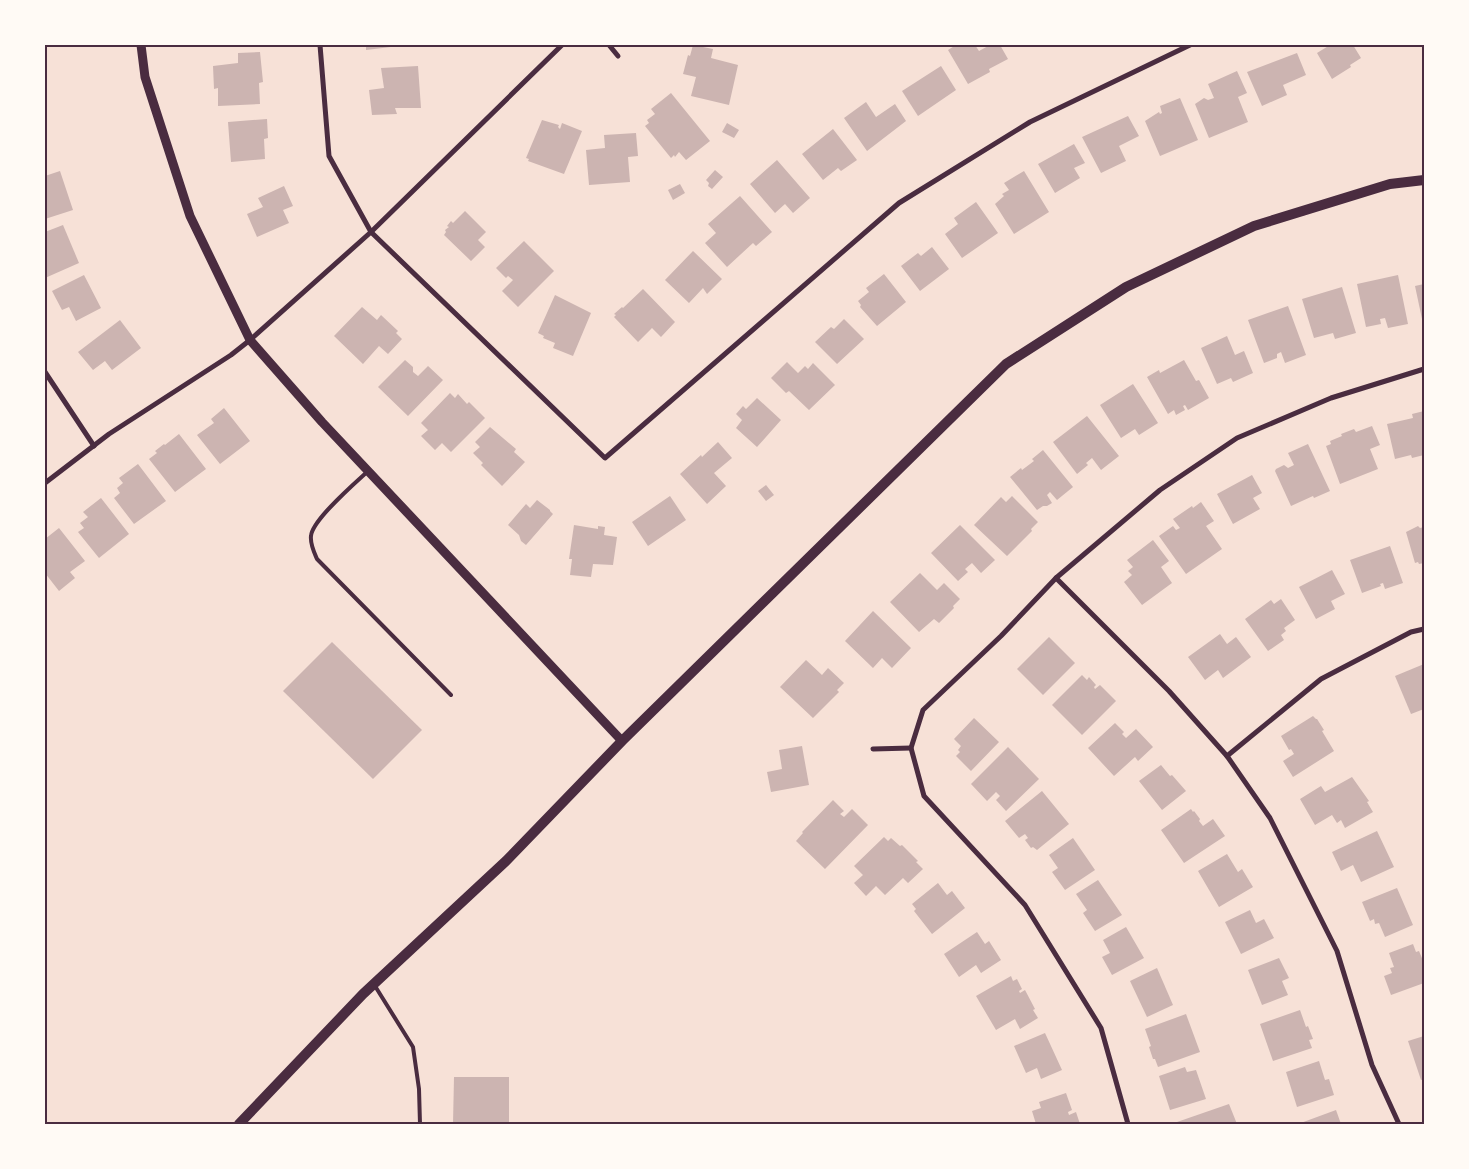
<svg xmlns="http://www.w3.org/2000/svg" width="1469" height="1169" viewBox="0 0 1469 1169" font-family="Commissioner,sans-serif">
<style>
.building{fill:#ccb4b1}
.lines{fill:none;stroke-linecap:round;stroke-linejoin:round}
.service{stroke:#4a2c40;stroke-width:4}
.minor{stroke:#4a2c40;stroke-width:5}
.tertiary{stroke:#4a2c40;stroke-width:9}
.secondary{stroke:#4a2c40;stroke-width:10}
.neatline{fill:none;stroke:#4a2c40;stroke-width:2}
</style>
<rect width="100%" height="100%" fill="#f7e1d7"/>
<g class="building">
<polygon points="366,45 399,45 399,46 366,50"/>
<polygon points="693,45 713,49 711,58 738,65 729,105 691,96 696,77 683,74 688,55 690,56"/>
<polygon points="956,45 975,45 979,51 990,45 1000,45 1008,59 989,69 990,72 968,84 948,50"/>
<polygon points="1330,45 1353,45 1361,58 1350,65 1351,67 1332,79 1317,53"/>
<polygon points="260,52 263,82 259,83 260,104 218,106 218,88 214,89 213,66 238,63 238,53"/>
<polygon points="1297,53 1306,75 1283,85 1287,95 1262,106 1247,72"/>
<polygon points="418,66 421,108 395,108 397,114 372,115 369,90 384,88 381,68"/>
<polygon points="941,66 956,90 918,116 902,91"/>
<polygon points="1237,71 1247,93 1238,97 1248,122 1209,138 1195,104 1204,98 1208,100 1214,98 1208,84"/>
<polygon points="671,93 710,141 686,160 679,152 675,157 674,155 671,158 645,126 649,123 647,120 655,114 651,109"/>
<polygon points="1180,98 1198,140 1160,156 1145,121 1159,112 1160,114 1162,113 1160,106"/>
<polygon points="866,102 876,117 895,104 906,121 867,151 844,118"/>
<polygon points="1128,116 1139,136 1119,146 1126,161 1101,173 1082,137"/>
<polygon points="267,119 268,138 264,139 265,159 231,162 228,122"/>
<polygon points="542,120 559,125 558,127 560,129 562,123 582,131 564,174 528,161 529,159 526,158"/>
<polygon points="727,123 739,130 734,138 722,132"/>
<polygon points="833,129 857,160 841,171 838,168 823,180 802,154"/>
<polygon points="636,133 638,156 628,157 630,182 589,185 586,150 605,148 604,135"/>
<polygon points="1074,144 1085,163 1074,168 1080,178 1055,193 1038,164"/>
<polygon points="777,160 810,198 793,213 785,204 775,213 750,184"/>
<polygon points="715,170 723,177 712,189 708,186 709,183 706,180"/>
<polygon points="60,171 73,210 45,219 45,176"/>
<polygon points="1024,171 1049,212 1014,234 995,204 1004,196 1002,194 1009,190 1004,183"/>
<polygon points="680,184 685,193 673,200 668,190"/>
<polygon points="284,186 293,206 283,210 289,223 257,237 247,214 263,207 258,198"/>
<polygon points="740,196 772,232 756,246 753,243 727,267 705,243 716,233 708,224"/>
<polygon points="976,202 998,233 962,258 945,234 958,224 954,218"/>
<polygon points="465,211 486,232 478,240 485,247 471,261 444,235 446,232 445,230 449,227 447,226 451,221 453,223"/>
<polygon points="63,225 79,263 45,278 45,232"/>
<polygon points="524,241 554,271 518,307 502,291 513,280 508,276 506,278 496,268"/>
<polygon points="932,247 949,269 920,291 901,266 918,253 921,256"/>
<polygon points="693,251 722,279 707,294 703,288 689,303 665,280"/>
<polygon points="884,274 906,302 877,326 860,307 861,305 858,301 869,292 866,288"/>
<polygon points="84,275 101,308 76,321 69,307 62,310 52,291"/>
<polygon points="1398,275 1408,324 1388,328 1385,318 1380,319 1381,324 1366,327 1357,284"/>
<polygon points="1424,284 1424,319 1422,319 1415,286"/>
<polygon points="1342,287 1356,333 1335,339 1333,333 1314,338 1302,299"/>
<polygon points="643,289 675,322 661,337 652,328 638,342 614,317 616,315 614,314 622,307 623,308"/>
<polygon points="555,295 591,313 573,356 553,348 555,343 543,338 544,336 538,333"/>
<polygon points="1288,306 1306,355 1285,363 1281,352 1277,354 1277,358 1264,363 1248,320"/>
<polygon points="362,307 377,320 381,315 398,331 396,333 402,339 388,354 379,346 363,364 334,336"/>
<polygon points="844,319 864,339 837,364 815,342 831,327 834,329"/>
<polygon points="120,320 141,348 112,370 105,361 93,370 78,352"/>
<polygon points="1227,336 1235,355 1244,351 1253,373 1233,382 1231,378 1217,384 1201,348"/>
<polygon points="405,360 413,367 413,372 418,376 428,366 443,380 408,416 378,387"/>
<polygon points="1184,360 1196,381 1199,380 1209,398 1188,410 1185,405 1183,406 1185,410 1176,415 1174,410 1168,414 1147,377 1159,370 1160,373"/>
<polygon points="787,362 798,373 805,366 808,369 813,363 835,385 809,410 789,391 786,393 771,378"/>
<polygon points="1133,384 1158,423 1139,435 1135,429 1121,438 1100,405"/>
<polygon points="450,393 455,398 458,394 467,404 469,402 485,418 451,452 442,443 435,450 421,436 428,430 421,423"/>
<polygon points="757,398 781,420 757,447 736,428 742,420 736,414 743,406 746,409"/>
<polygon points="224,408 250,441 220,464 197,435 214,423 211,419"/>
<polygon points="1424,411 1424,455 1412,458 1411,455 1395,459 1387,424 1413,418 1412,414"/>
<polygon points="1087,416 1119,456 1101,470 1092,458 1086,463 1088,465 1077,474 1053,442"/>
<polygon points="1372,426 1380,445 1370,449 1378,469 1340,484 1326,446 1331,444 1330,441 1342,436 1341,434 1354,429 1356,432"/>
<polygon points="490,427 516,449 514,452 525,462 502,486 481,465 483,463 473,453 480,447 475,442"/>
<polygon points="179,434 206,469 175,492 149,459 157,453 155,451 164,444 165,445"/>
<polygon points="718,442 732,458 714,473 726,486 707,504 680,474 701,455 702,457"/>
<polygon points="1308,444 1330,491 1314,498 1313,496 1291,506 1275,471 1276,469 1284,465 1288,468 1294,465 1288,453"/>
<polygon points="1043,450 1073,487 1057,500 1050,492 1047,495 1052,503 1047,506 1043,506 1037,510 1010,477 1021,468 1022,470 1034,461 1032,459"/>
<polygon points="138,464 166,501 134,524 114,498 120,493 117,488 123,483 119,478"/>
<polygon points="1252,475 1262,493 1253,498 1260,509 1233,524 1217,494"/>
<polygon points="766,485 774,495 766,501 758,491"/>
<polygon points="670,496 686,520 648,546 632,522"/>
<polygon points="1012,496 1038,522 1031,529 1032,531 1007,556 974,525 1001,497 1006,502"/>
<polygon points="101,498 129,534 99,558 78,532 84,528 80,523 88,517 83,512"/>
<polygon points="537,500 550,510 550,511 553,514 526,545 521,541 519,535 508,525 526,504 530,508"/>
<polygon points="1201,502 1214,521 1206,526 1222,549 1186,574 1159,536 1173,526 1176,530 1180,528 1173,519 1192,506 1193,508"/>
<polygon points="574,525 598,529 598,526 605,527 604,535 617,537 613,565 593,564 591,577 570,575 572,559 569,559"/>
<polygon points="960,525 995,560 981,573 972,563 965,569 968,572 958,581 931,553"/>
<polygon points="1418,526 1420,528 1424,527 1424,563 1419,564 1418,562 1415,563 1406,532"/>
<polygon points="59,528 85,561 70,572 75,578 59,591 45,573 45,548 47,547 45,545 45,539"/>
<polygon points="1153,540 1169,561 1161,567 1172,583 1142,605 1124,582 1132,575 1128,571 1133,567 1127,560"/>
<polygon points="1390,546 1403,583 1385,589 1383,583 1380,584 1381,586 1362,593 1350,560"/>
<polygon points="1332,570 1345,594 1331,601 1335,609 1316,619 1299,587"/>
<polygon points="920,573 937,590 944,583 960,599 953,606 954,608 939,623 934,619 919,632 890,602"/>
<polygon points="1281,599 1295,620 1284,628 1286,631 1281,635 1284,640 1268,651 1245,619 1271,600 1274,604"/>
<polygon points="873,611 911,648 892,668 882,658 873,668 845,641"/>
<polygon points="1220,634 1227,644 1236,637 1251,657 1223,678 1218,670 1205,680 1188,657"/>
<polygon points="1049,637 1075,663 1043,695 1017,669"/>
<polygon points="332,642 422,730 373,779 283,691"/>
<polygon points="806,660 822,675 828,668 844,683 837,690 839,692 813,718 780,687"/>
<polygon points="1424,664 1424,709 1411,714 1395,676"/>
<polygon points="1082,675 1087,680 1089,677 1096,685 1094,687 1095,689 1100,685 1116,701 1082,735 1052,705"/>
<polygon points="1313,716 1316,719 1317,719 1324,730 1322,731 1334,751 1293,777 1283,761 1294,754 1291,749 1289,750 1281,736"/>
<polygon points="974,718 999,742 971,771 956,756 960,752 958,750 961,746 954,739"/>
<polygon points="1115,723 1124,732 1122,734 1126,738 1136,729 1153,747 1138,761 1135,757 1114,776 1088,748"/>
<polygon points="802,746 809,785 771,792 767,772 782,769 779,750"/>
<polygon points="1008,747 1039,779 1006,811 996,800 1000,796 996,792 987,801 971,784"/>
<polygon points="1161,765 1170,776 1172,775 1186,791 1162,810 1139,781"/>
<polygon points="1352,777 1369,801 1367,802 1373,812 1345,828 1341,820 1337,823 1332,815 1315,825 1300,799 1321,786 1325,792"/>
<polygon points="1042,791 1069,824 1037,850 1033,847 1031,848 1025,840 1028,838 1025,834 1019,838 1005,821"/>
<polygon points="833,800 844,811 840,814 844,817 852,809 868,825 825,869 796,841 803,833 802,832"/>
<polygon points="1191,809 1193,812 1194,811 1200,819 1199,821 1203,826 1213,819 1225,836 1184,863 1161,830"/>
<polygon points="1377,831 1394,867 1361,882 1353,865 1341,871 1332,852"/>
<polygon points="884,837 888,841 891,838 900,846 902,845 918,861 916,862 923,869 908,883 903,878 885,895 876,886 866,896 854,883 863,875 854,866"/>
<polygon points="1073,838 1095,870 1065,890 1052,872 1058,868 1049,855"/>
<polygon points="1227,854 1238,872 1242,869 1253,887 1219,907 1198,871"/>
<polygon points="1098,880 1122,915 1095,931 1083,913 1087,910 1076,894"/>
<polygon points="938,883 947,895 952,891 965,908 932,934 914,911 916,909 912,904"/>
<polygon points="1397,888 1413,925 1385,937 1379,923 1375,924 1374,919 1370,921 1362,902"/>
<polygon points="1250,910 1256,923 1264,919 1274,938 1241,954 1225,922"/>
<polygon points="1126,927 1144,958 1112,975 1102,957 1110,953 1103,940"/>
<polygon points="977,932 985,944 989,941 1001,960 981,973 976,965 959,977 944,954"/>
<polygon points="1413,944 1416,952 1419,951 1424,963 1424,983 1391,995 1384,976 1392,973 1390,968 1394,967 1389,953"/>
<polygon points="1279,958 1289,978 1282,981 1288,995 1262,1005 1248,970"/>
<polygon points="1157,968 1173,1005 1147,1017 1130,981"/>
<polygon points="1011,976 1013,981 1017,979 1022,989 1019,991 1020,993 1025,990 1035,1009 1033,1010 1038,1018 1020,1029 1015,1019 996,1030 976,996"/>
<polygon points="1300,1010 1306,1027 1308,1026 1313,1039 1309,1040 1312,1048 1273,1061 1260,1024"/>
<polygon points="1186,1014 1200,1052 1158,1067 1155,1059 1153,1059 1149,1047 1151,1046 1145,1029"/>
<polygon points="1045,1033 1062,1070 1041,1079 1037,1068 1026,1073 1014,1046"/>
<polygon points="1424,1036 1424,1079 1421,1080 1408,1041"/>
<polygon points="1319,1061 1325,1080 1329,1079 1334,1095 1297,1107 1286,1072"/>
<polygon points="1185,1067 1187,1072 1196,1070 1206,1099 1170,1110 1159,1076"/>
<polygon points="454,1077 509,1077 509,1124 453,1124"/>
<polygon points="1066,1093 1072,1110 1068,1112 1069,1115 1076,1112 1080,1124 1036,1124 1032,1111 1041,1108 1039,1102"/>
<polygon points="1229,1104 1237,1124 1178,1124 1177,1122"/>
<polygon points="1336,1110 1341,1124 1298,1124"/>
</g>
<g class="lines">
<g class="service">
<path d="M368,471c-13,12 -56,49 -57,65 -1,8 3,16 6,23l134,136"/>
<polyline points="375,986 413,1047 419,1089 420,1124"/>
</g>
<g class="minor">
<polyline points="320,45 329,156 371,232 605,458 899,203 1030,122 1190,45"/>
<polyline points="609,45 618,56"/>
<polyline points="45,372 94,446"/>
<polyline points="45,483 109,434 231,355 250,340 371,232 562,45"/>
<polyline points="1056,578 1169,691 1227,756 1321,679 1411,632 1424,629"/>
<polyline points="873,749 911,748"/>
<polyline points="1227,756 1270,818 1337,951 1372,1065 1399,1124"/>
<polyline points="1128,1124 1101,1028 1025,905 924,796 911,748 923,710 1001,636 1056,578 1160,490 1237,438 1331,398 1424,369"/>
</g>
<polyline class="tertiary" points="141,45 145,77 190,216 250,340 322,422 622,741"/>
<polyline class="secondary" points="239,1124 363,994 506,861 622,741 1006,364 1126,287 1254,226 1390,184 1424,180"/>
</g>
<rect width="1469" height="1169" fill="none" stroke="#fffaf5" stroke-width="92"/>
<rect x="46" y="46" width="1377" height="1077" class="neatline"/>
</svg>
